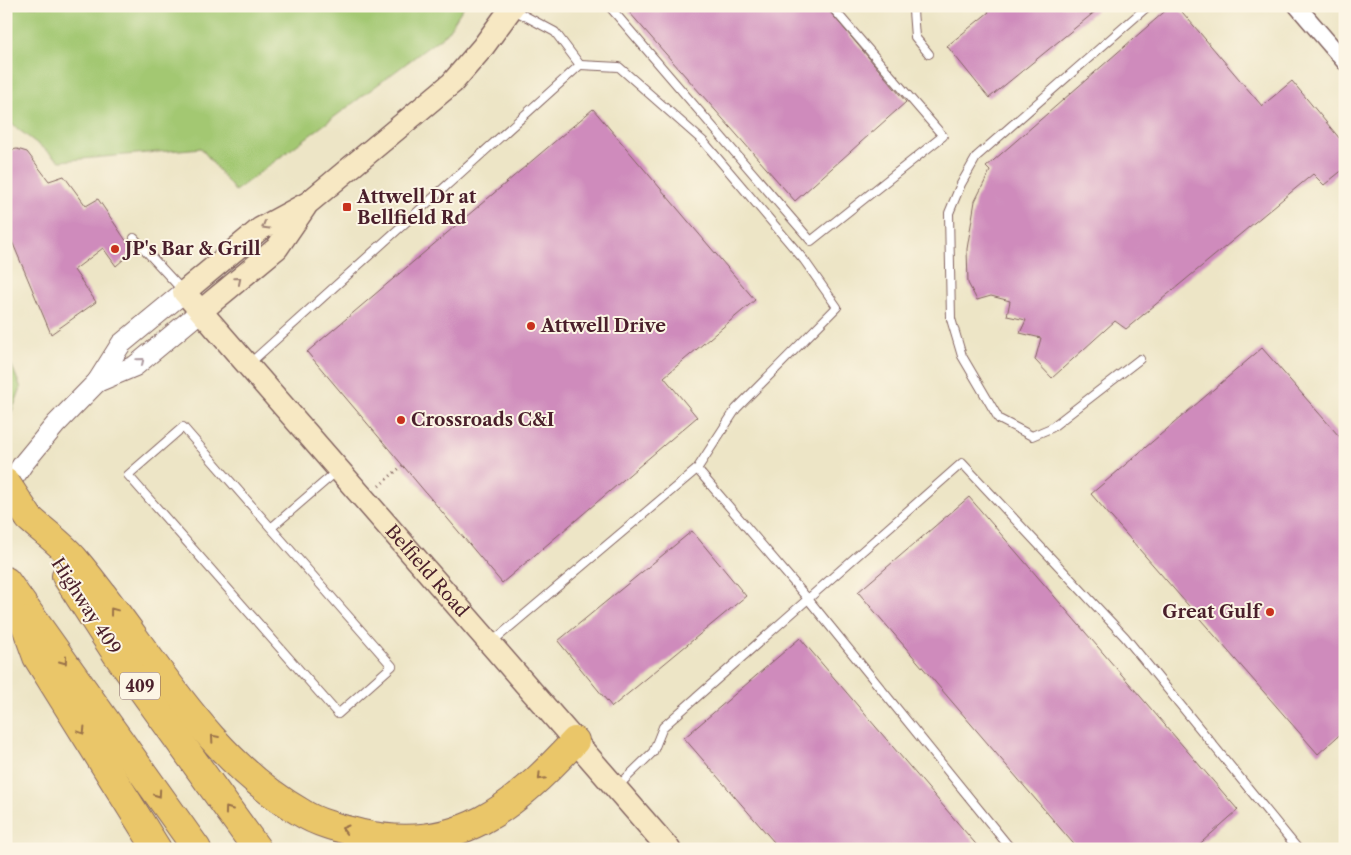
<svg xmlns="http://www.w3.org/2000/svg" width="1351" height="855" viewBox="0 0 1351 855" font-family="'Libre Caslon Text',serif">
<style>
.green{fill:#a3c872;stroke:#76744e}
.building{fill:#cf8bbc}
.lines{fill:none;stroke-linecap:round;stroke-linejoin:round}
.service-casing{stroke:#836461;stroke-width:10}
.minor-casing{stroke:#836461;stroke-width:19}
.tertiary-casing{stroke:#836461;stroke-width:22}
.secondary-casing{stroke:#836461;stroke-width:25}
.motorway-casing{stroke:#836461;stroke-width:30}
.path{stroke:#836461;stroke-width:3;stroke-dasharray:1 4;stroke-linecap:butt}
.service{stroke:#fff;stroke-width:8}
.minor{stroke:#fff;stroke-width:16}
.tertiary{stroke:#fff;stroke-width:20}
.secondary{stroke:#f7e8c3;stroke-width:22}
.motorway{stroke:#eac669;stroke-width:28}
.motorway-bridge-casing{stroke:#836461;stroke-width:30;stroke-linecap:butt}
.motorway-bridge{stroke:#eac669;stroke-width:28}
.oneway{stroke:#a08477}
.oneway2{stroke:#ae9aa0}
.oneway3{stroke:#9a724a}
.poi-dot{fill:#c8321e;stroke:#fcf5e5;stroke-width:2}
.labels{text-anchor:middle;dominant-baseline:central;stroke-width:4;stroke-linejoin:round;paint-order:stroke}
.shield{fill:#fcf5e5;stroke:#7f5f63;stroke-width:1}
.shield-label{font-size:16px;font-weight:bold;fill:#4a1f2b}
.poi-label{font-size:18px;font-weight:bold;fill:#4a1f2b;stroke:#fcf5e5;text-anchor:start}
.street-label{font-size:18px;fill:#4a1f2b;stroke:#fcf5e5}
</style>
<rect width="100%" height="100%" fill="#fcf5e5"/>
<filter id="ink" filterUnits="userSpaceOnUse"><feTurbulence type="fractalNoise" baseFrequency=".02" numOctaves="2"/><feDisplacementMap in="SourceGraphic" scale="10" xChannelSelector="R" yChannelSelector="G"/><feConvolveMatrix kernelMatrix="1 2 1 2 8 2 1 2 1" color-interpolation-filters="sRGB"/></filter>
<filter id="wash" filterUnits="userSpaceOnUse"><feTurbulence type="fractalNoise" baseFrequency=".0096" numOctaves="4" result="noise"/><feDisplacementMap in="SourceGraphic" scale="20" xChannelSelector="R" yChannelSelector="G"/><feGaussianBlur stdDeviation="1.12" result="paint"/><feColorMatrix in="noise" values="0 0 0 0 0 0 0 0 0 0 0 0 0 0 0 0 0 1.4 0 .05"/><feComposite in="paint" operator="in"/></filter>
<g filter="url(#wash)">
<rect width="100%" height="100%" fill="#ede5c6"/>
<g class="green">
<polygon points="6,6 464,6 447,33 235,191 201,148 60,161 6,120"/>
<polygon points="6,352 21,388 6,426"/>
</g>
<g id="blocks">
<g class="building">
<polygon points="636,6 825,6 906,102 795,201 629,12"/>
<polygon points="985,6 1102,6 989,98 947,46 989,12"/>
<polygon points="1171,6 1177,6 1262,106 1292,81 1345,145 1345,168 1324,185 1313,174 1126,329 1115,321 1052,378 1035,360 1041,338 1020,333 1026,320 1007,316 1010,301 991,296 977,300 968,283 967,249 975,201 990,171 986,167"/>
<polygon points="593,109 755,300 664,377 697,417 502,583 307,352"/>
<polygon points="17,149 27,152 49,181 64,176 86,206 98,199 133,251 116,266 103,248 74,270 96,302 51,334 6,227 6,151"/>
<polygon points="1262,348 1345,443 1345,730 1318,754 1091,494"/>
<polygon points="969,497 1238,810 1194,849 1078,849 858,592"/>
<polygon points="692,531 746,596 612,707 558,641"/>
<polygon points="800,638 980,849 780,849 684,738"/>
</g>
</g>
</g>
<g filter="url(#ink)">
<use href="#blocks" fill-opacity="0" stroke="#836461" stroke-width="1"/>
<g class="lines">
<defs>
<g id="service">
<polyline points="609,6 811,241 943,136 831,6"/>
<polyline points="919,6 913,11 915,37 929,54"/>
<polyline points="580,65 619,67 704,142 804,260 837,307 736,409 697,469"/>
<polyline points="134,238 183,291"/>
<polyline points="1140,359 1051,428 1032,436 999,419 962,356 951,319 949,213 961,184 977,156 1148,6"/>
<polyline points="249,364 580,65 555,32 512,9"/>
<polyline points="271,528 392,666 338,714 128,475 183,427 271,528 337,471"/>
<polyline points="492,642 697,469 808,599 1011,849"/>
<polyline points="617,787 653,752 663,727 962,463 1125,637 1298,849"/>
</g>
<polyline id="minor" points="1297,6 1345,62"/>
<g id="tertiary">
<polyline points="97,382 135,366 201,311"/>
<polyline points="6,489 23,464 56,424 97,382 121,344 184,292"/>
</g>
<g id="secondary">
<path id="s1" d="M513,6l-30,41 -31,36 -144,120 -48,26 -76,63 485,557"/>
<polyline points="201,311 277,248 305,207"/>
</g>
<g id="motorway">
<path d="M29,518c15,14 34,27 47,43 72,85 126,195 226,252 17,11 41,16 60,21 97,21 152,-27 213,-93"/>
<polyline points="66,576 118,656 257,849"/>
<polyline points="6,581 197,849"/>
<polyline points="24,621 37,657 157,849"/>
</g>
</defs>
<use href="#service" class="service-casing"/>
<use href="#minor" class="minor-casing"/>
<use href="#tertiary" class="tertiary-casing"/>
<use href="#secondary" class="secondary-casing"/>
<use href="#motorway" class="motorway-casing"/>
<polyline class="path" points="379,486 403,465"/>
<use href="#service" class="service"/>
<use href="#minor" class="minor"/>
<use href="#tertiary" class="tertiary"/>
<use href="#secondary" class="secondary"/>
<use href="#motorway" class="motorway"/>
<defs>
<polyline id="motorway-bridge" points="6,483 29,518"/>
</defs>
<use href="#motorway-bridge" class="motorway-bridge-casing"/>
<use href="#motorway-bridge" class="motorway-bridge"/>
</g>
<defs><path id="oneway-chevron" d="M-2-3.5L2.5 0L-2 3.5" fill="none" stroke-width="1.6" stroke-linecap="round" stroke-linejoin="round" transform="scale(1.25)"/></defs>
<g class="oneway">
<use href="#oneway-chevron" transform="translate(265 226) rotate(150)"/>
<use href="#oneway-chevron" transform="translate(238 280) rotate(-40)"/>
</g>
<use class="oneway2" href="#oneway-chevron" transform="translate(141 361) rotate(-39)"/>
<g class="oneway3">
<use href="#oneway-chevron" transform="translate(113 611) rotate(-127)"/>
<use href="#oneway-chevron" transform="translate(64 661) rotate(54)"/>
<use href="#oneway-chevron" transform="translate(82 731) rotate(58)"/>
<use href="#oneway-chevron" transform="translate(214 738) rotate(-131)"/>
<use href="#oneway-chevron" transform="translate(541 777) rotate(134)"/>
<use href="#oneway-chevron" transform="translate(158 794) rotate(55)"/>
<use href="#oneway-chevron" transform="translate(228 810) rotate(-126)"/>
<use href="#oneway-chevron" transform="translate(345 829) rotate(-164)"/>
</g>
</g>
<g class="poi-dot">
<rect x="342" y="202" width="10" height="10" rx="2.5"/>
<circle cx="115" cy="249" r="5"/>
<circle cx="531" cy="326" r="5"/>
<circle cx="401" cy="420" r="5"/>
<circle cx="1270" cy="612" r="5"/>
</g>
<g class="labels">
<rect class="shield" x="120" y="672.5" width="40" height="27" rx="4"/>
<g class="shield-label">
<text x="140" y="686">409</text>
</g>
<g class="poi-label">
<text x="357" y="197">Attwell Dr at<tspan x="357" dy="21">Bellfield Rd</tspan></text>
<text x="125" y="249">JP's Bar &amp; Grill</text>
<text x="541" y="326">Attwell Drive</text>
<text x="411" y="420">Crossroads C&amp;I</text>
<text x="1260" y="612" text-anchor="end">Great Gulf</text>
</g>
<g class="street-label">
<text stroke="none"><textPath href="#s1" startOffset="809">Belfield Road</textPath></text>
<text transform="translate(86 606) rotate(57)">Highway 409</text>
</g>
</g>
<rect width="1351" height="855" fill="none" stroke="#fcf5e5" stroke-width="25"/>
</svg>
